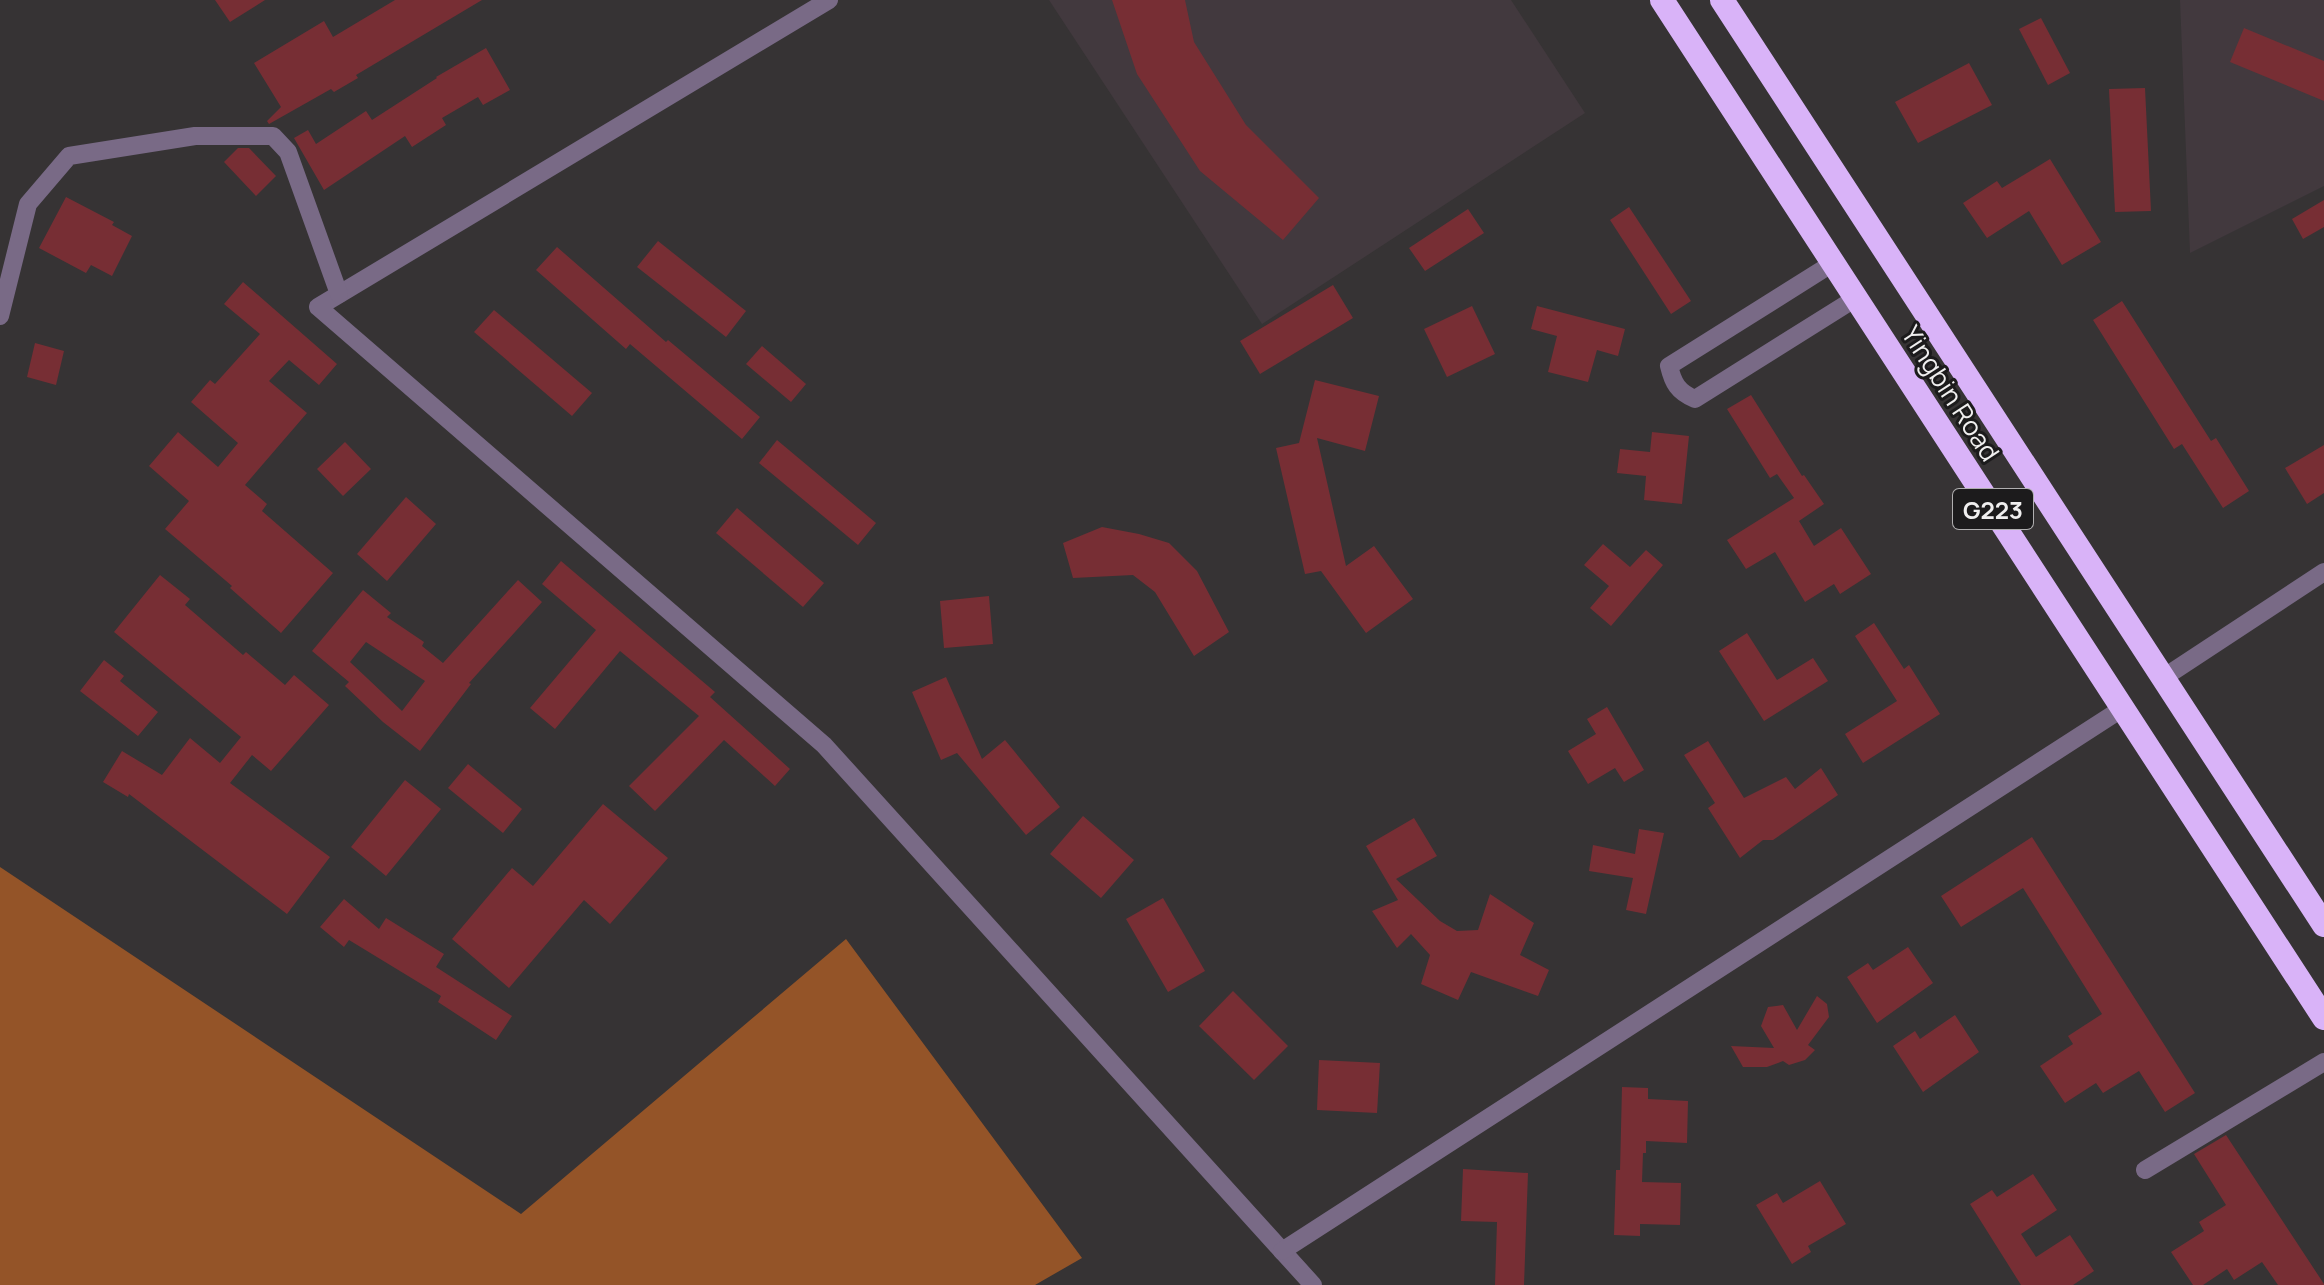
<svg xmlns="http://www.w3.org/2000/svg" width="2324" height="1285" viewBox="0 0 2324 1285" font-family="Manrope,sans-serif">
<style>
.built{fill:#42393e}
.forest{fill:#945428}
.building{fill:#772e34;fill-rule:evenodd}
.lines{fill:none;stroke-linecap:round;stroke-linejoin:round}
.minor{stroke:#796a86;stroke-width:18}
.highway{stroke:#d9b3f8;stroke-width:24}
.labels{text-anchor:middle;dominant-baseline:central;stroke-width:6;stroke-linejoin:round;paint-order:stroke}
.shield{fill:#1c1b1c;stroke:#b0afb0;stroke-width:2}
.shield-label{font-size:24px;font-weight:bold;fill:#f0efef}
.street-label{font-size:26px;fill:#f0efef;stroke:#1c1b1c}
</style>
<rect width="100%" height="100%" fill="#363334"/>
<g class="built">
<polygon points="1049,0 1511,0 1585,113 1262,324"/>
<polygon points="2180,0 2324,0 2324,186 2190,253"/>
</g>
<polygon class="forest" points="0,867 521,1214 846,939 1082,1258 1035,1285 0,1285"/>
<g class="building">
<polygon points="215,0 265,0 230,22"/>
<polygon points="395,0 482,0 356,75 358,78 334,92 331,89 269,124 267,121 281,107 254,63 324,21 333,37"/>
<polygon points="1112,0 1185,0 1194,42 1246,125 1319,198 1283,240 1200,171 1137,74"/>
<polygon points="2041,18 2070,73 2048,85 2019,29"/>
<polygon points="2244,28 2324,61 2324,101 2230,62"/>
<polygon points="486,48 510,90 483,105 478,97 442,118 446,125 412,147 405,136 324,190 294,138 308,130 316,144 366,111 372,120 437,78 436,77"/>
<polygon points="1969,63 1992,105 1918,143 1895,102"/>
<polygon points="2145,88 2151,211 2115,212 2109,89"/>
<polygon points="238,148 249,148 276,176 256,196 224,162"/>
<polygon points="2050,159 2101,242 2062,265 2029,211 1987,238 1963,203 1997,181 2002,188"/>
<polygon points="66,197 114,222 112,225 132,236 112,276 91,265 86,273 39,248"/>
<polygon points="2324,200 2324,227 2303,239 2292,219"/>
<polygon points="1629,207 1691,301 1671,314 1610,220"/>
<polygon points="1468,209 1484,233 1425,271 1409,248"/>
<polygon points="658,241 746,311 726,337 637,267"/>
<polygon points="557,247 666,342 668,340 760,417 742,439 630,344 626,349 536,270"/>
<polygon points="243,282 337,364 319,385 289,360 269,381 307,413 245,485 267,504 262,511 333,573 281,633 230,588 232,586 165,529 189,501 149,466 178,432 218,467 238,443 191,402 210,380 215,384 260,334 224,304"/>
<polygon points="1333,285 1353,318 1260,374 1240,341"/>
<polygon points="2122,301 2211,441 2216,438 2249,491 2223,508 2182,444 2174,449 2093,320"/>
<polygon points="1472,306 1495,354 1447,377 1424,329"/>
<polygon points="1537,306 1625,329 1618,356 1597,350 1588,382 1548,372 1557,336 1531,329"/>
<polygon points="494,310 592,393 572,416 474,332"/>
<polygon points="35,343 64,351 56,385 27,377"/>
<polygon points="762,346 806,384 791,402 746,364"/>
<polygon points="1315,380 1379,396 1365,451 1317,438 1346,566 1374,546 1413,599 1366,633 1321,571 1305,574 1276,448 1299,443"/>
<polygon points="1751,395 1802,476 1804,475 1824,504 1799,521 1814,546 1841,528 1871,574 1840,594 1834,584 1805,602 1775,552 1746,569 1727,540 1794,498 1777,474 1770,478 1727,409"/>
<polygon points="1652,432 1689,436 1682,504 1644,500 1646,476 1617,473 1620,449 1650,452"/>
<polygon points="777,440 876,523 858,545 759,463"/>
<polygon points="345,442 371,469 343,496 317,469"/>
<polygon points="2324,445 2324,493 2307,504 2285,468"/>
<polygon points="406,497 436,524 387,581 357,554"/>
<polygon points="737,508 824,583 803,607 716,533"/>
<polygon points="1102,527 1139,534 1169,543 1197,571 1229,632 1194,656 1155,592 1133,575 1073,578 1063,543"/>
<polygon points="1603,544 1630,567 1646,550 1663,565 1611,626 1590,608 1609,586 1584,565"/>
<polygon points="561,561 715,692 710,697 790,769 775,786 724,740 655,811 629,786 699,716 620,651 555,729 530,708 596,630 542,584"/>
<polygon points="160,575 190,599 185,605 243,655 246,652 285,685 294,675 329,705 271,771 252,755 230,783 330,857 287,914 129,794 128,797 103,782 122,751 162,775 190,738 220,763 241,737 114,632"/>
<path d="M518,580l24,22 -73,81 2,1 -51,67 -37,-29 -38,-36 4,-4 -37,-31 51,-61 28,23 -4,4 37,25 -2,4 21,17zM366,642l59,39 -23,30 -52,-49z"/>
<polygon points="989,596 993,644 944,648 940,601"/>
<polygon points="1874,623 1904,669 1909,665 1940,714 1863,763 1845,734 1897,701 1855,636"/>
<polygon points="1747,633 1777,680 1813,658 1828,681 1764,721 1719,651"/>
<polygon points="104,660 124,676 120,681 158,712 138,736 80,691"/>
<polygon points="946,677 982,759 1005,740 1060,807 1026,835 957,753 941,760 912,692"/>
<polygon points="1607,707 1644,770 1624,782 1615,768 1588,784 1568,751 1596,734 1587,719"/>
<polygon points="1708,741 1744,798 1786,777 1795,789 1821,768 1838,795 1773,840 1763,840 1740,858 1708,808 1715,803 1684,755"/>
<polygon points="468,764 522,809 503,833 448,788"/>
<polygon points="405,780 441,809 386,876 351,847"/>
<polygon points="603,804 668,858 610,924 584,900 509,988 452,939 512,868 533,886"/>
<polygon points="1083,816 1134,860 1101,898 1050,854"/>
<polygon points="1414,818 1437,856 1396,879 1440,921 1457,931 1478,930 1490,894 1534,923 1520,955 1549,970 1538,996 1471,972 1458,1000 1421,984 1430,955 1411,934 1397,948 1372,911 1398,900 1366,846"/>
<polygon points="1639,829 1664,833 1646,914 1626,910 1633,878 1589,871 1593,845 1635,854"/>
<polygon points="2032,837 2195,1093 2165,1112 2139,1071 2103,1093 2096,1083 2065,1103 2040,1066 2073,1044 2068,1036 2102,1014 2023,888 1961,927 1941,896"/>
<polygon points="1163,898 1205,971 1168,992 1126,919"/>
<polygon points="344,899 379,929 386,918 444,954 436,967 512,1016 496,1040 438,1002 441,996 349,940 344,947 320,927"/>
<polygon points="1908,947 1933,983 1877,1023 1847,977 1868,963 1873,970"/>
<polygon points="1233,991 1288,1046 1254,1080 1199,1026"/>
<polygon points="1817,996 1827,1004 1829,1017 1808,1045 1815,1050 1805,1060 1789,1065 1783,1061 1767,1067 1743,1067 1731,1046 1774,1048 1761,1026 1768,1007 1783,1005 1797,1030"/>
<polygon points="1955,1015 1979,1052 1923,1092 1893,1046 1915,1031 1920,1039"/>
<polygon points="1319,1060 1380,1063 1377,1113 1317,1110"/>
<polygon points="1622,1087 1648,1088 1648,1099 1688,1101 1687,1143 1646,1141 1646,1153 1643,1153 1642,1182 1681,1183 1680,1225 1640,1224 1640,1236 1614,1235 1616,1170 1620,1170"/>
<polygon points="2226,1135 2324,1284 2324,1285 2278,1285 2262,1262 2234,1280 2227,1269 2203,1285 2193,1285 2171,1252 2204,1231 2199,1222 2226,1205 2194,1154"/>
<polygon points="1463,1169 1528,1173 1524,1285 1495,1285 1497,1222 1461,1221"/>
<polygon points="2033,1174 2057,1210 2021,1234 2036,1257 2070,1235 2094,1271 2073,1285 2021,1285 1970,1204 1992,1190 1997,1197"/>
<polygon points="1820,1181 1846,1224 1808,1246 1811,1252 1792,1264 1756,1205 1777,1193 1783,1203"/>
</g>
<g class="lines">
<g class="minor">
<polyline points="829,0 318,307 824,745 1313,1285"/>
<path d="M1833,263l-164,103c4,17 9,26 26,33l161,-101"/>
<polyline points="0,316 28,204 69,156 195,136 273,136 288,152 339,294"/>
<polyline points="2163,678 2324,572"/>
<polyline points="2145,1170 2324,1062"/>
<polyline points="1282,1251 2123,708"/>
</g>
<g class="highway">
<polyline points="1662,0 2324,1018"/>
<polyline points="1722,0 2324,925"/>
</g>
</g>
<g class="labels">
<rect class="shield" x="1953" y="489" width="80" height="40" rx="6"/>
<g class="shield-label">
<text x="1993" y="509">G223</text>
</g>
<g class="street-label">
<text transform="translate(1951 393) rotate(57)">Yingbin Road</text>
</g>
</g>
</svg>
